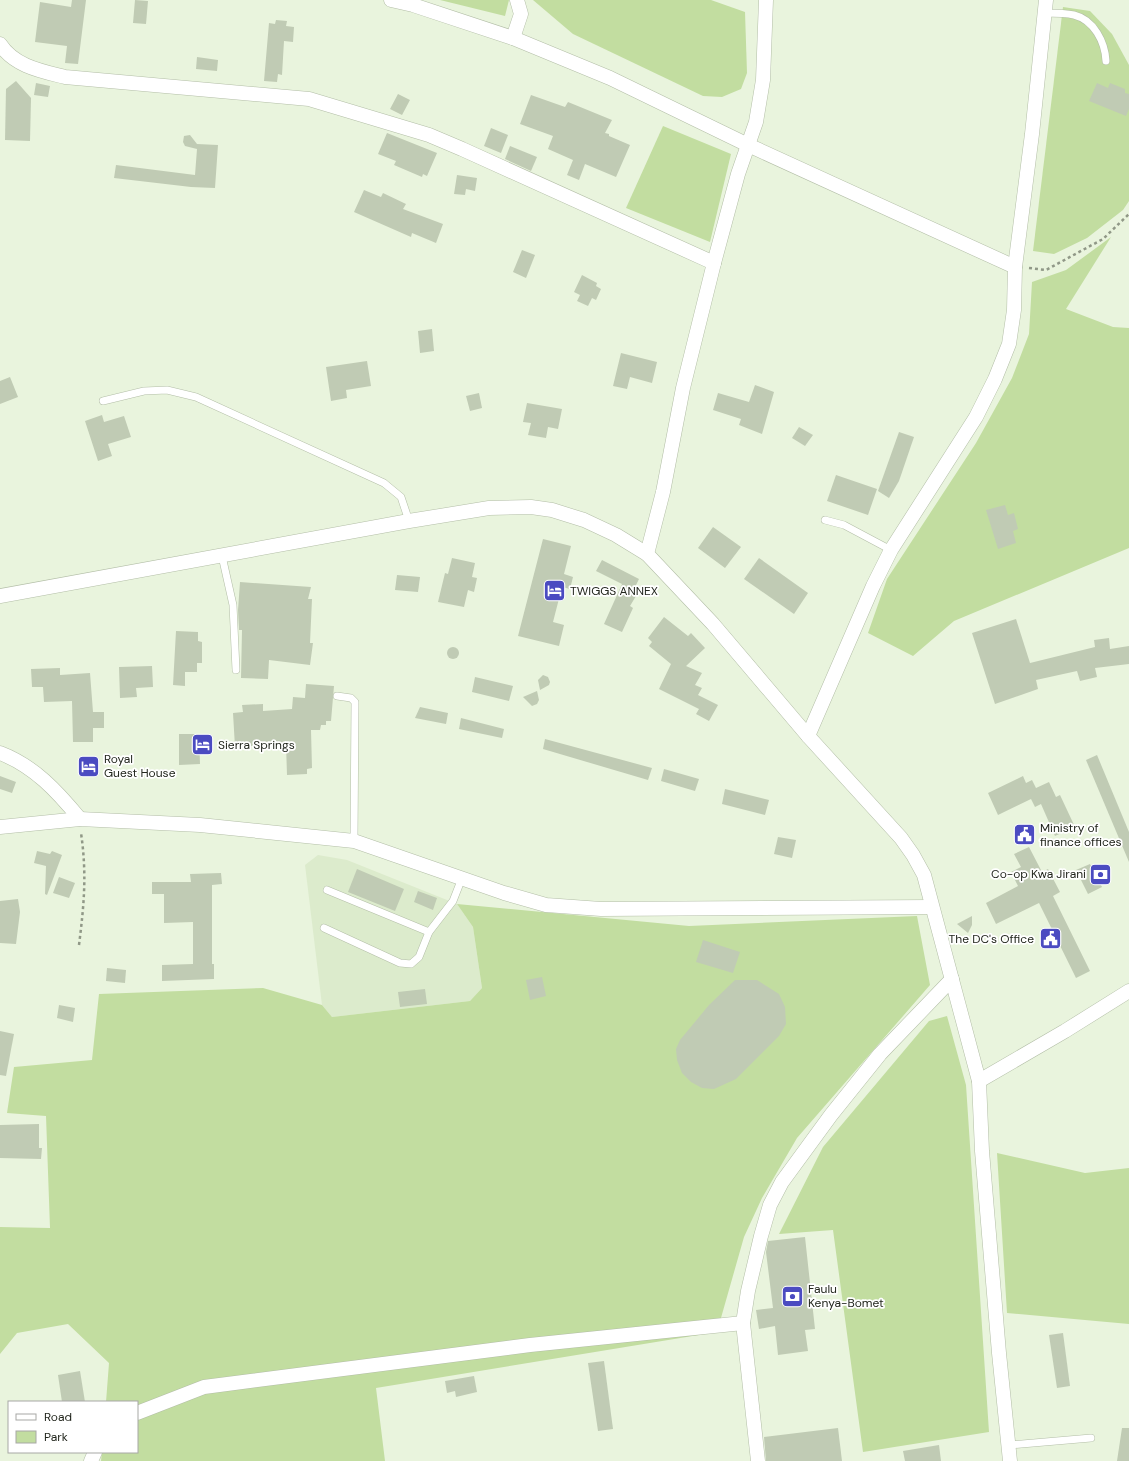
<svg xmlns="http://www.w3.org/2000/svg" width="1129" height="1461" viewBox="0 0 1129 1461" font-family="'DM Sans',sans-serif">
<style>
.built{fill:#dcebcc}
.green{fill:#c2dda0}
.building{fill:#c0cbb4}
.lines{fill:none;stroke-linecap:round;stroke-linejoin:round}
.lane-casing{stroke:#b3bea7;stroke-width:8}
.street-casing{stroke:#b3bea7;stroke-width:15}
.path{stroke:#909887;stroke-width:2.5;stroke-dasharray:3 3;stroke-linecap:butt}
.lane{stroke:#fff;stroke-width:7}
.street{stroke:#fff;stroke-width:14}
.labels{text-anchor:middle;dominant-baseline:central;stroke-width:3.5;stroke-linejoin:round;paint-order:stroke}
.poi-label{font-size:12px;fill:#22261d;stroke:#fff;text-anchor:start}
</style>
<rect width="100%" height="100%" fill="#e9f4dd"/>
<polygon class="built" points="318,855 347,860 457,904 473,927 482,988 470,1001 332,1017 322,1005 305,865"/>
<g class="green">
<polygon points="440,0 509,0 505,16"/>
<polygon points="533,0 711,0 745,12 747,73 741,89 722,97 703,96 573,34"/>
<polygon points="1063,7 1090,11 1112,34 1129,65 1129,201 1123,210 1087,238 1054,254 1033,251"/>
<polygon points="663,126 731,154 710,242 626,208"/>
<polygon points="1111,237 1066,309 1113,327 1129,328 1129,548 954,621 913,656 868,633 887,579 976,443 1012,378 1029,334 1032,282 1066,270"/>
<polygon points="457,904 689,926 917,916 930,985 797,1138 762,1198 744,1237 717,1332 376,1388 385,1461 101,1461 102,1452 137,1452 137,1402 106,1402 109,1363 68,1324 17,1333 0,1354 0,1227 50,1228 46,1116 7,1113 14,1067 92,1060 99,994 263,988 322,1005 332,1017 470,1001 482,988 473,927"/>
<polygon points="947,1016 966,1085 989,1432 863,1452 833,1230 779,1234 823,1147 929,1021"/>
<polygon points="997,1153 1085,1173 1129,1168 1129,1324 1007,1313"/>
</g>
<g class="building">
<polygon points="72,0 86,0 78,64 65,63 67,46 35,42 40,2 71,7"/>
<polygon points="135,0 148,1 146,24 133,23"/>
<polygon points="276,20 287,21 286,26 294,27 293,42 284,41 282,75 278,74 277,82 264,81 269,23 275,24"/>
<polygon points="197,57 218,60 217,71 196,69"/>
<polygon points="16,81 31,98 30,141 5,140 6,89"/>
<polygon points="36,83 50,86 48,97 34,95"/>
<polygon points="1097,83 1108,88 1110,83 1125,89 1125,93 1129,94 1129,109 1126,116 1089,101"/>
<polygon points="398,94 410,100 402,115 390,109"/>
<polygon points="531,95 565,107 568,102 612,120 605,133 609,134 609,136 630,145 616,177 585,164 579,180 567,175 573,160 548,149 553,136 520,124"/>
<polygon points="491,128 508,135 501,153 484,146"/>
<polygon points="387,133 437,153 427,176 423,174 422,177 394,165 396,161 378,154"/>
<polygon points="190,135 197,144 218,145 215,188 191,187 114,178 116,165 195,175 197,149 185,146 183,142 184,136"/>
<polygon points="510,146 537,157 531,171 505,159"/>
<polygon points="457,175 477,178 475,191 466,189 465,195 454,194"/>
<polygon points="364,190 381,197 383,193 406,204 403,209 443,224 436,243 412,233 411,237 354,212"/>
<polygon points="522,250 535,255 526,278 513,272"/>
<polygon points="582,275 597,283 596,286 601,289 596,300 592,298 588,306 577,301 580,295 574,292"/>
<polygon points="432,329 434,351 420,353 418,331"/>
<polygon points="621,353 657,362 652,383 630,377 627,389 613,386"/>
<polygon points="367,361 371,386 346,390 347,398 331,401 326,367"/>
<polygon points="10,377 18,397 0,404 0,381"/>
<polygon points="755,385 774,392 762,434 739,425 741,419 713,410 718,393 749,402"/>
<polygon points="479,393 482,408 470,411 466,396"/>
<polygon points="527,403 562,409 558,429 548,427 546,438 528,435 531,423 523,422"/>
<polygon points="102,415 104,422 124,416 131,437 108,444 112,456 98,461 85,421"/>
<polygon points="799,427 813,435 805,446 792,438"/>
<polygon points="899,432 914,437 899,481 889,498 878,491"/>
<polygon points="836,475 877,489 868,515 827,501"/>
<polygon points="1005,505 1008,515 1014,513 1018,529 1013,531 1016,543 998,549 986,510"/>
<polygon points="713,527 741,547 725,568 698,548"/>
<polygon points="543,539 571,546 564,574 573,577 570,589 562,587 553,622 564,625 559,646 518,636"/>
<polygon points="452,558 475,563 472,577 477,578 474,592 468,590 464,607 438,602 445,573 448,574"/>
<polygon points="759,558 808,593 794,614 744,579"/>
<polygon points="602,560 639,579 634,589 639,591 630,606 633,608 622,632 604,624 622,584 596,571"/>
<polygon points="397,575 420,577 418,592 395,590"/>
<polygon points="240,582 311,587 308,599 312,599 310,643 313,643 310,665 269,660 268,679 241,678 242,630 239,630 238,610"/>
<polygon points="664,617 688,636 691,633 705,648 686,666 702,673 695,685 702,688 698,695 718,705 709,721 696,714 699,709 659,689 671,664 649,646 652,642 648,638"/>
<polygon points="1016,619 1030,663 1095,647 1094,640 1109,638 1110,649 1129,646 1129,664 1095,668 1097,677 1080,681 1077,671 1036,680 1038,689 995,704 972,633"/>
<polygon points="176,631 198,632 198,641 202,642 202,663 197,663 197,672 185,672 185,686 173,685"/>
<circle cx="453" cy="653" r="6"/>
<polygon points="152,666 153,687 136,688 137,697 120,698 119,667"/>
<polygon points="60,668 60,675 90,673 93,712 104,712 104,728 93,728 93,742 73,742 72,701 44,702 43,687 32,687 31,669"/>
<polygon points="543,675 548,677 550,682 549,685 540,690 538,680"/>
<polygon points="475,677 513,686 509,701 472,692"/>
<polygon points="306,684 334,686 331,721 326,721 326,725 321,725 320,730 311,730 312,768 307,769 307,774 287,775 286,744 235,747 233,713 243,712 242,705 263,704 263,711 292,709 293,697 305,698"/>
<polygon points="537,691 539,700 537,704 532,706 523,697"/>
<polygon points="420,707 448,713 446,724 415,718"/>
<polygon points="461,718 504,729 502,738 459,729"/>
<polygon points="179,734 199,734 200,764 179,765"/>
<polygon points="545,739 652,768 648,780 543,749"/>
<polygon points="1097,755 1129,832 1129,862 1086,760"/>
<polygon points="664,769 699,779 695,791 661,781"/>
<polygon points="0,776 16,782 12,793 0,789"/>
<polygon points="1023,776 1026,783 1032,780 1036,788 1049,782 1056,797 1060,795 1075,827 1055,836 1041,804 1035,807 1031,799 998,815 988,793"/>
<polygon points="725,789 769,800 765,815 722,804"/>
<polygon points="778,837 796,840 792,858 774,854"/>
<polygon points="1029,847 1042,872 1048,869 1060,892 1053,896 1090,971 1076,978 1039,903 996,924 986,903 1018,886 1011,872 1021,867 1014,854"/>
<polygon points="37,851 50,854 52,851 62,855 47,895 45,894 46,866 34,863"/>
<polygon points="1090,864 1102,887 1088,894 1076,870"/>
<polygon points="357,869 404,889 395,911 348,892"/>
<polygon points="221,873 222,884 212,885 212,964 214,964 214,979 162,981 162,965 193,964 193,922 164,923 164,894 152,894 152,882 191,882 190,874"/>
<polygon points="59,877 75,883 69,898 53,893"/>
<polygon points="418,891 437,898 433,910 414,902"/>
<polygon points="18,899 20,912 16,944 0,943 0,901"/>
<polygon points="972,916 972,925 968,933 957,924"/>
<polygon points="703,940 740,952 733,973 696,962"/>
<polygon points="107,968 126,970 125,983 106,981"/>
<polygon points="542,977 546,996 530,1000 526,980"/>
<polygon points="735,980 757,980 779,994 785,1007 786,1024 779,1036 736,1079 714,1089 702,1088 691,1082 682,1073 677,1060 676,1049 680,1040 709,1005"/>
<polygon points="425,989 427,1004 400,1007 398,992"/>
<polygon points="59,1005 75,1008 73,1022 57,1018"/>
<polygon points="0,1031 14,1034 6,1076 0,1075"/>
<polygon points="39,1124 39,1148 42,1148 41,1159 0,1158 0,1125"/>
<polygon points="805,1237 815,1329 805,1330 808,1351 778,1355 775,1326 759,1329 756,1310 773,1308 766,1252 768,1241"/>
<polygon points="1063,1333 1070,1386 1057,1388 1049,1335"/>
<polygon points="604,1361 613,1429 598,1431 588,1363"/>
<polygon points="80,1371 85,1402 62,1402 58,1375"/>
<polygon points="474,1376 477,1392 456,1397 455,1391 447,1393 445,1381"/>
<polygon points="838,1428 842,1461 766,1461 764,1437"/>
<polygon points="1122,1428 1129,1428 1129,1461 1117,1461"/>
<polygon points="939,1445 941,1461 905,1461 903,1451"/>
</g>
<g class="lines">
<defs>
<g id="lane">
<path d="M1045,13c9,0 20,0 29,2 20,5 31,27 32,46"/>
<polyline points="103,401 144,391 167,390 196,397 384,483 401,497 409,521"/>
<polyline points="825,520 844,525 891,550"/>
<polyline points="222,556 233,605 236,670"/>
<polyline points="337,696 351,698 355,702 354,841"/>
<polyline points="327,890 429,932"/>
<polyline points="324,928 400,963 411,964 419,957 429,932 453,901 462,878"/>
<polyline points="1009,1445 1091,1438"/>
</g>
<g id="street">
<polyline points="391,0 413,5 513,38 610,78 748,145 1015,267"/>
<polyline points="513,38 521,14 517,0"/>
<path d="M0,44c14,22 41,27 65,33l244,22 120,36 33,14 252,114"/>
<polyline points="647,554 663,492 683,388 714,263 738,174 756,122 763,80 766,0"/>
<polyline points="0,596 409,521 489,508 531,507 552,510 584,520 616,535 647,554 713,624 808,736 901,838 913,855 924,875 979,1081 982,1151 999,1353 1010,1461"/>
<polyline points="808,736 873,586 891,550 976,417 995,379 1009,344 1014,310 1015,267 1032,134 1046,0"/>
<path d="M0,753c34,13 57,38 80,66"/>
<polyline points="0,827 80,819 200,825 354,841 504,893 546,905 601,909 932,907"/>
<polyline points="979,1081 1065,1031 1129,991"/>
<polyline points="137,1413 204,1387 530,1345 743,1323"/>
<polyline points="91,1461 95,1452"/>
<polyline points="758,1461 743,1323 748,1291 761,1236 770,1205 782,1182 831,1115 880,1054 952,979"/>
</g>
</defs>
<use href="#lane" class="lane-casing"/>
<use href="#street" class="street-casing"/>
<g class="path">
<polyline points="1029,268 1046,270 1103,239 1129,214"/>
<path d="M79,945c5,-40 8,-71 2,-112"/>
</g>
<use href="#lane" class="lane"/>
<use href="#street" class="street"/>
</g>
<defs>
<symbol id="hotel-square" viewBox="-11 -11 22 22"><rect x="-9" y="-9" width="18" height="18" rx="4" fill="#4b4bc1" stroke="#fff"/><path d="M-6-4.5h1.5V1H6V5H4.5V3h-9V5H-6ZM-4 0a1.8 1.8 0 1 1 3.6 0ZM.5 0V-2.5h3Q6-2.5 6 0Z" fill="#fff"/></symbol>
<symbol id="civic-square" viewBox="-11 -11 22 22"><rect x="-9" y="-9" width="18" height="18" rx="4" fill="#4b4bc1" stroke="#fff"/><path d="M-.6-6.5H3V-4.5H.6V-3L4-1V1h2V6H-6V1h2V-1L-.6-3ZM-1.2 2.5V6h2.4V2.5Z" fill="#fff"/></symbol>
<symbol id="bank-square" viewBox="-11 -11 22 22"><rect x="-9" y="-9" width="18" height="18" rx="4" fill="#4b4bc1" stroke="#fff"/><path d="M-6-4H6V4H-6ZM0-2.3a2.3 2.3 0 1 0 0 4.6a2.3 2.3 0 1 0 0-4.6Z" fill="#fff"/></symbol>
</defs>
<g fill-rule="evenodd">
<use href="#hotel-square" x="542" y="578" width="25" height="25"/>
<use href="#hotel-square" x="190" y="732" width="25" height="25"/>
<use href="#hotel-square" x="76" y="754" width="25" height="25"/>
<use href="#civic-square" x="1012" y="822" width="25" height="25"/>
<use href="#bank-square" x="1088" y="862" width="25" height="25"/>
<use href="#civic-square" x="1038" y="926" width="25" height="25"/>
<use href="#bank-square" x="780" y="1284" width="25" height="25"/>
</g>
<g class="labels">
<g class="poi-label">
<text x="570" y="591">TWIGGS ANNEX</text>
<text x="218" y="745">Sierra Springs</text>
<text x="104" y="759">Royal<tspan x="104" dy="14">Guest House</tspan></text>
<text x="1040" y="828">Ministry of<tspan x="1040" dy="14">finance offices</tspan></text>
<text x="1086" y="874" text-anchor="end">Co-op Kwa Jirani</text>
<text x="1034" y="939" text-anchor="end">The DC's Office</text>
<text x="808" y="1289">Faulu<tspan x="808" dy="14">Kenya-Bomet</tspan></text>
</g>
</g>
<rect x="8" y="1401" width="130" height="52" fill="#ffffff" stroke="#a7a8a5"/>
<rect x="16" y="1414" width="20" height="6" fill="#ffffff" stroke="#a7a8a5"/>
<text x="44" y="1421" font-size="12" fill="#22261d">Road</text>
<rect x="16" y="1431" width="20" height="12" fill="#c2dda0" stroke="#a7a8a5"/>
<text x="44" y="1441" font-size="12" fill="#22261d">Park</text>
</svg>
